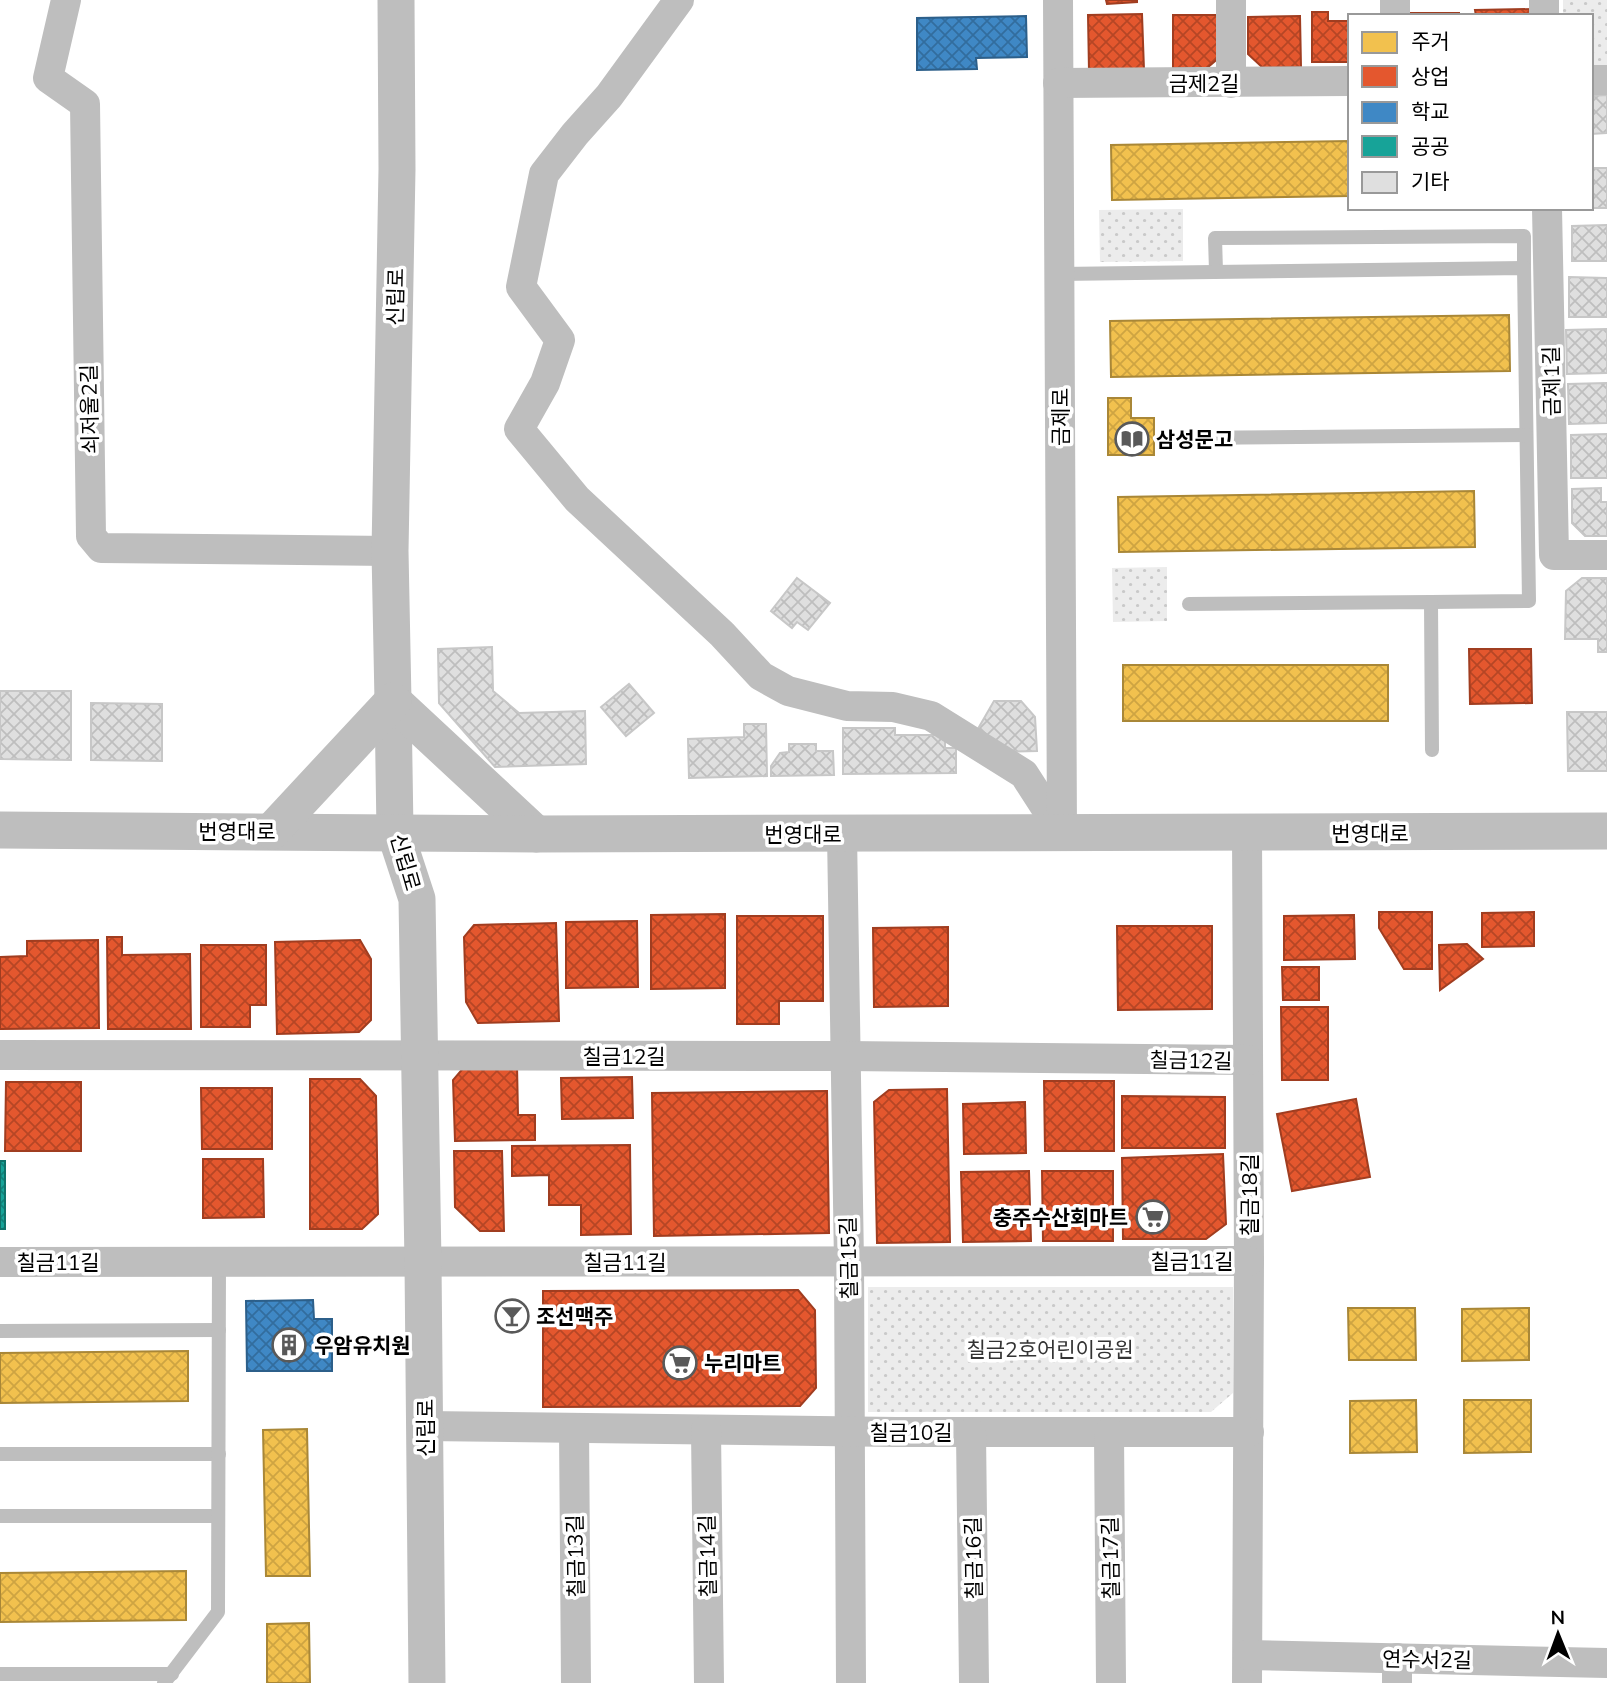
<svg xmlns="http://www.w3.org/2000/svg" width="1607" height="1683" viewBox="0 0 1607 1683" font-family="Mulish,'Noto Sans KR',sans-serif">
<style>
.park{fill:url(#park-dots)}
.homes{fill:url(#homes-cross-hatch);stroke:#a98737;stroke-width:2}
.shops{fill:url(#shops-cross-hatch);stroke:#a03d20;stroke-width:2}
.schools{fill:url(#schools-cross-hatch);stroke:#2c5f8a;stroke-width:2}
.public{fill:url(#public-cross-hatch);stroke:#10726a;stroke-width:2}
.building{fill:url(#building-cross-hatch);stroke:#c7c7c7;stroke-width:2}
.lines{fill:none;stroke-linecap:round;stroke-linejoin:round}
.service{stroke:#bebebe;stroke-width:14}
.minor{stroke:#bebebe;stroke-width:30}
.tertiary{stroke:#bebebe;stroke-width:37}
.labels{text-anchor:middle;dominant-baseline:central;stroke-width:7;stroke-linejoin:round;paint-order:stroke}
.street-label{font-size:21px;fill:#000;stroke:#fff}
.poi-label{font-size:21px;font-weight:bold;fill:#000;stroke:#fff;text-anchor:start}
.park-label{font-size:21px;fill:#333;stroke:#fff}
</style>
<defs>
<pattern id="park-dots" width="8" height="8" patternUnits="userSpaceOnUse" patternTransform="scale(1.75)"><rect width="8" height="8" fill="#ececec"/><path d="M2 2h.1M6 6h.1" fill="none" stroke="#c9c9c9" stroke-width="1.8" stroke-linecap="round"/></pattern>
<pattern id="homes-cross-hatch" width="8" height="8" patternUnits="userSpaceOnUse" patternTransform="scale(1.75)"><rect width="8" height="8" fill="#f2c14e"/><path d="M0 0l8 8M0 8l8-8" fill="none" stroke="#cea442"/></pattern>
<pattern id="shops-cross-hatch" width="8" height="8" patternUnits="userSpaceOnUse" patternTransform="scale(1.75)"><rect width="8" height="8" fill="#e4572e"/><path d="M0 0l8 8M0 8l8-8" fill="none" stroke="#b64625"/></pattern>
<pattern id="schools-cross-hatch" width="8" height="8" patternUnits="userSpaceOnUse" patternTransform="scale(1.75)"><rect width="8" height="8" fill="#3f88c5"/><path d="M0 0l8 8M0 8l8-8" fill="none" stroke="#326d9e"/></pattern>
<pattern id="public-cross-hatch" width="8" height="8" patternUnits="userSpaceOnUse" patternTransform="scale(1.75)"><rect width="8" height="8" fill="#17a398"/><path d="M0 0l8 8M0 8l8-8" fill="none" stroke="#12827a"/></pattern>
<pattern id="building-cross-hatch" width="8" height="8" patternUnits="userSpaceOnUse" patternTransform="scale(1.75)"><rect width="8" height="8" fill="#dfdfdf"/><path d="M0 0l8 8M0 8l8-8" fill="none" stroke="#bebebe"/></pattern>
</defs>
<rect width="100%" height="100%" fill="#fff"/>
<g class="park">
<polygon points="1563,0 1607,0 1607,69 1591,70 1591,16 1563,16"/>
<polygon points="1183,209 1183,261 1100,262 1099,210"/>
<polygon points="1167,567 1167,621 1113,622 1112,568"/>
<polygon points="868,1287 1233,1287 1233,1393 1211,1412 868,1412"/>
</g>
<g class="homes">
<polygon points="1350,141 1350,196 1112,200 1111,145"/>
<polygon points="1509,315 1510,371 1111,377 1110,321"/>
<polygon points="1108,398 1131,398 1131,418 1154,418 1154,455 1108,455"/>
<polygon points="1474,491 1475,547 1119,552 1118,497"/>
<rect x="1123" y="665" width="265" height="56"/>
<polygon points="1348,1308 1415,1308 1416,1360 1349,1360"/>
<polygon points="1529,1308 1529,1360 1462,1361 1462,1309"/>
<polygon points="188,1351 188,1401 0,1403 0,1353"/>
<polygon points="1416,1400 1417,1452 1350,1453 1350,1401"/>
<polygon points="1464,1400 1531,1400 1531,1452 1464,1453"/>
<polygon points="307,1429 310,1576 266,1576 263,1430"/>
<polygon points="186,1571 186,1620 0,1622 0,1573"/>
<polygon points="309,1623 310,1683 267,1683 267,1624"/>
</g>
<g class="shops">
<polygon points="1106,0 1137,0 1137,2 1107,4"/>
<polygon points="1533,9 1533,16 1476,16 1475,10"/>
<polygon points="1312,12 1328,12 1328,21 1350,21 1350,62 1312,62"/>
<rect x="1410" y="13" width="49" height="3"/>
<polygon points="1142,14 1144,70 1089,71 1088,15"/>
<polygon points="1173,15 1221,15 1221,56 1207,68 1173,68"/>
<polygon points="1300,16 1301,67 1263,68 1248,54 1248,17"/>
<polygon points="1469,649 1531,649 1532,703 1470,704"/>
<polygon points="1379,912 1432,912 1432,969 1404,969 1379,928"/>
<polygon points="1534,912 1534,946 1482,947 1482,913"/>
<polygon points="725,914 725,988 651,989 651,915"/>
<polygon points="1354,915 1355,959 1284,960 1284,916"/>
<polygon points="737,916 823,916 823,1001 779,1001 779,1024 737,1024"/>
<polygon points="637,921 638,987 566,988 566,922"/>
<polygon points="556,923 559,1021 478,1023 466,1002 464,937 474,925"/>
<polygon points="1117,926 1212,926 1212,1009 1118,1010"/>
<polygon points="948,927 948,1006 874,1007 873,928"/>
<polygon points="107,937 122,937 122,955 190,954 191,1029 108,1029"/>
<polygon points="98,940 99,1028 0,1029 0,957 27,956 27,941"/>
<polygon points="360,940 371,959 371,1020 359,1032 277,1034 275,942"/>
<polygon points="1467,944 1483,959 1440,990 1439,945"/>
<polygon points="201,945 266,945 266,1005 250,1005 250,1027 201,1027"/>
<polygon points="1282,967 1319,967 1319,1000 1283,1000"/>
<polygon points="1281,1007 1328,1007 1328,1080 1282,1080"/>
<polygon points="517,1065 518,1115 535,1115 535,1140 455,1141 453,1080 465,1066"/>
<polygon points="632,1077 633,1118 562,1119 561,1078"/>
<polygon points="310,1079 360,1079 376,1096 378,1214 362,1229 310,1229"/>
<polygon points="1044,1081 1114,1081 1114,1151 1045,1151"/>
<polygon points="6,1082 81,1082 81,1151 5,1151"/>
<polygon points="201,1088 272,1088 272,1149 202,1149"/>
<polygon points="947,1089 950,1242 877,1243 874,1102 889,1090"/>
<polygon points="827,1091 829,1233 654,1236 652,1093"/>
<polygon points="1122,1096 1225,1097 1225,1148 1122,1148"/>
<polygon points="1356,1099 1370,1177 1292,1191 1277,1114"/>
<polygon points="1025,1102 1026,1153 964,1154 963,1104"/>
<polygon points="630,1145 631,1234 581,1235 581,1205 549,1205 549,1175 512,1176 512,1146"/>
<polygon points="454,1151 502,1151 504,1231 480,1231 455,1207"/>
<polygon points="1223,1154 1226,1224 1206,1239 1123,1239 1122,1158"/>
<polygon points="203,1159 263,1159 264,1217 203,1218"/>
<polygon points="1029,1171 1031,1241 963,1242 961,1172"/>
<polygon points="1042,1171 1113,1171 1113,1241 1043,1241"/>
<polygon points="798,1290 815,1310 816,1388 800,1406 543,1407 543,1291"/>
</g>
<g class="schools">
<polygon points="1026,16 1027,57 976,58 977,69 917,70 917,18"/>
<polygon points="313,1300 314,1319 332,1319 332,1371 247,1371 246,1301"/>
</g>
<rect class="public" x="0" y="1161" width="5" height="68"/>
<g class="building">
<polygon points="1607,95 1607,133 1591,134 1591,96"/>
<rect x="1591" y="168" width="16" height="40"/>
<polygon points="1607,225 1607,261 1572,261 1572,226"/>
<polygon points="1569,277 1607,278 1607,317 1569,317"/>
<polygon points="1607,329 1607,373 1567,374 1566,330"/>
<polygon points="1607,383 1607,423 1569,424 1568,384"/>
<polygon points="1607,434 1607,478 1571,478 1571,435"/>
<polygon points="1601,488 1601,502 1607,502 1607,536 1585,536 1572,523 1572,489"/>
<polygon points="797,578 830,603 808,630 797,622 792,628 771,611"/>
<polygon points="1582,578 1607,578 1607,652 1598,652 1598,639 1565,639 1566,591"/>
<polygon points="492,647 493,691 519,713 585,711 586,764 495,767 439,703 438,649"/>
<polygon points="629,684 654,713 626,736 601,707"/>
<polygon points="0,691 71,691 71,760 0,759"/>
<polygon points="994,701 1021,701 1035,717 1037,751 990,752 975,734"/>
<polygon points="91,703 162,704 162,761 91,760"/>
<polygon points="1567,712 1607,712 1607,771 1568,771"/>
<polygon points="744,724 766,724 767,776 689,778 688,739 744,737"/>
<polygon points="843,728 895,728 895,735 936,735 945,741 945,748 956,748 956,773 843,774"/>
<polygon points="789,744 816,744 816,751 833,751 834,775 771,776 771,766 780,753 789,752"/>
</g>
<g class="lines">
<g class="service">
<polyline points="1216,271 1215,238 1524,236 1524,268"/>
<polyline points="1059,274 1524,268 1529,601 1431,602"/>
<polyline points="1181,438 1526,435"/>
<polyline points="1189,604 1431,602 1432,750"/>
<polyline points="0,1331 219,1330"/>
<polyline points="0,1454 219,1454"/>
<polyline points="0,1516 218,1516"/>
<polyline points="0,1674 172,1674"/>
<polyline points="164,1683 218,1612 219,1262"/>
</g>
<g class="minor">
<polyline points="66,0 48,78 85,104 91,536 101,548 390,551"/>
<polyline points="679,0 609,96 575,134 544,174 521,287 560,340 545,383 519,429 577,499 722,634 761,676 788,691 847,706 893,707 931,716 1024,774 1062,833"/>
<polyline points="1058,0 1062,833"/>
<polyline points="1395,0 1395,16"/>
<polyline points="1544,0 1544,16"/>
<polyline points="1591,80 1607,80"/>
<polyline points="1058,83 1350,81"/>
<polyline points="1231,83 1231,0"/>
<polyline points="1547,208 1554,555 1607,555"/>
<polyline points="1247,833 1249,1261 1247,1683"/>
<polyline points="842,834 849,1262 851,1683"/>
<polyline points="0,1055 845,1056 1248,1060"/>
<polyline points="0,1262 1249,1261"/>
<polyline points="425,1426 896,1432 1249,1432"/>
<polyline points="574,1428 576,1683"/>
<polyline points="706,1430 709,1683"/>
<polyline points="971,1433 974,1683"/>
<polyline points="1109,1433 1111,1683"/>
<polyline points="1248,1655 1607,1663"/>
<polyline points="1397,1683 1397,1658"/>
</g>
<g class="tertiary">
<polyline points="396,0 397,169 390,551 393,701 395,832 417,899 423,1263 427,1683"/>
<polyline points="393,701 536,834"/>
<polyline points="0,830 536,834 1607,831"/>
<polyline points="272,831 393,701"/>
</g>
</g>
<defs>
<symbol id="library-ring" viewBox="-11 -11 22 22"><circle r="9.5" fill="#fff" stroke="#595959" stroke-width="1.5"/><path d="M-6-4Q-3-5.5-.7-3.5V5Q-3 3-6 4ZM6-4Q3-5.5 .7-3.5V5Q3 3 6 4Z" fill="#595959"/></symbol>
<symbol id="supermarket-ring" viewBox="-11 -11 22 22"><circle r="9.5" fill="#fff" stroke="#595959" stroke-width="1.5"/><path d="M-6-5.5h2.5l.6 2H6L4.5 2H-2.5L-4.4-4H-6ZM-1.5 3.2a1.3 1.3 0 1 0 .1 0ZM3 3.2a1.3 1.3 0 1 0 .1 0Z" fill="#595959"/></symbol>
<symbol id="bar-ring" viewBox="-11 -11 22 22"><circle r="9.5" fill="#fff" stroke="#595959" stroke-width="1.5"/><path d="M-6-5H6L.8 .8V4.5H3.5V6h-7V4.5H-.8V.8Z" fill="#595959"/></symbol>
<symbol id="building-ring" viewBox="-11 -11 22 22"><circle r="9.5" fill="#fff" stroke="#595959" stroke-width="1.5"/><path d="M-4-6H4V6H1V3H-1V6H-4ZM-2.5-4.3h1.7v1.8h-1.7ZM.8-4.3h1.7v1.8H.8ZM-2.5-1h1.7V.8h-1.7ZM.8-1h1.7V.8H.8Z" fill="#595959"/></symbol>
</defs>
<g fill-rule="evenodd">
<use href="#library-ring" x="1113" y="420" width="38" height="38"/>
<use href="#supermarket-ring" x="1134" y="1198" width="38" height="38"/>
<use href="#bar-ring" x="493" y="1297" width="38" height="38"/>
<use href="#building-ring" x="270" y="1326" width="38" height="38"/>
<use href="#supermarket-ring" x="661" y="1344" width="38" height="38"/>
</g>
<g class="labels">
<g class="street-label">
<text x="1204" y="83">금제2길</text>
<text transform="translate(395 297) rotate(-89)">신립로</text>
<text transform="translate(1551 381) rotate(-91)">금제1길</text>
<text transform="translate(89 409) rotate(-91)">쇠저울2길</text>
<text transform="translate(1060 417) rotate(-90)">금제로</text>
<text x="237" y="831">번영대로</text>
<text x="1370" y="833">번영대로</text>
<text x="803" y="834">번영대로</text>
<text transform="translate(406 862) rotate(74)">신립로</text>
<text x="624" y="1056">칠금12길</text>
<text transform="translate(1191 1060) rotate(1)">칠금12길</text>
<text transform="translate(1249 1195) rotate(-90)">칠금18길</text>
<text transform="translate(848 1258) rotate(-91)">칠금15길</text>
<text x="1192" y="1261">칠금11길</text>
<text x="58" y="1262">칠금11길</text>
<text x="625" y="1262">칠금11길</text>
<text transform="translate(425 1428) rotate(-90)">신립로</text>
<text x="911" y="1432">칠금10길</text>
<text transform="translate(575 1556) rotate(-91)">칠금13길</text>
<text transform="translate(707 1556) rotate(-91)">칠금14길</text>
<text transform="translate(973 1558) rotate(-91)">칠금16길</text>
<text transform="translate(1110 1558) rotate(-91)">칠금17길</text>
<text transform="translate(1427 1659) rotate(1)">연수서2길</text>
</g>
<g class="poi-label">
<text x="1156" y="439">삼성문고</text>
<text x="1128" y="1217" text-anchor="end">충주수산회마트</text>
<text x="536" y="1316">조선맥주</text>
<text x="314" y="1345">우암유치원</text>
<text x="704" y="1363">누리마트</text>
</g>
<g class="park-label">
<text x="1050" y="1349">칠금2호어린이공원</text>
</g>
</g>
<rect x="1348" y="14" width="245" height="196" fill="#ffffff" stroke="#999999" stroke-width="2"/>
<rect x="1362" y="32" width="35" height="21" fill="#f2c14e" stroke="#999999" stroke-width="2"/>
<text x="1411" y="49" font-size="21" fill="#000000">주거</text>
<rect x="1362" y="66" width="35" height="21" fill="#e4572e" stroke="#999999" stroke-width="2"/>
<text x="1411" y="84" font-size="21" fill="#000000">상업</text>
<rect x="1362" y="102" width="35" height="21" fill="#3f88c5" stroke="#999999" stroke-width="2"/>
<text x="1411" y="119" font-size="21" fill="#000000">학교</text>
<rect x="1362" y="136" width="35" height="21" fill="#17a398" stroke="#999999" stroke-width="2"/>
<text x="1411" y="154" font-size="21" fill="#000000">공공</text>
<rect x="1362" y="172" width="35" height="21" fill="#dfdfdf" stroke="#999999" stroke-width="2"/>
<text x="1411" y="189" font-size="21" fill="#000000">기타</text>
<g transform="translate(1558 1634) rotate(359)" stroke="#ffffff" stroke-width="5" paint-order="stroke">
<path d="M0-5L12 26L0 18L-12 26Z" fill="#000000"/>
<text y="-10" font-size="19" font-weight="bold" text-anchor="middle" fill="#000000">N</text>
</g>
</svg>
